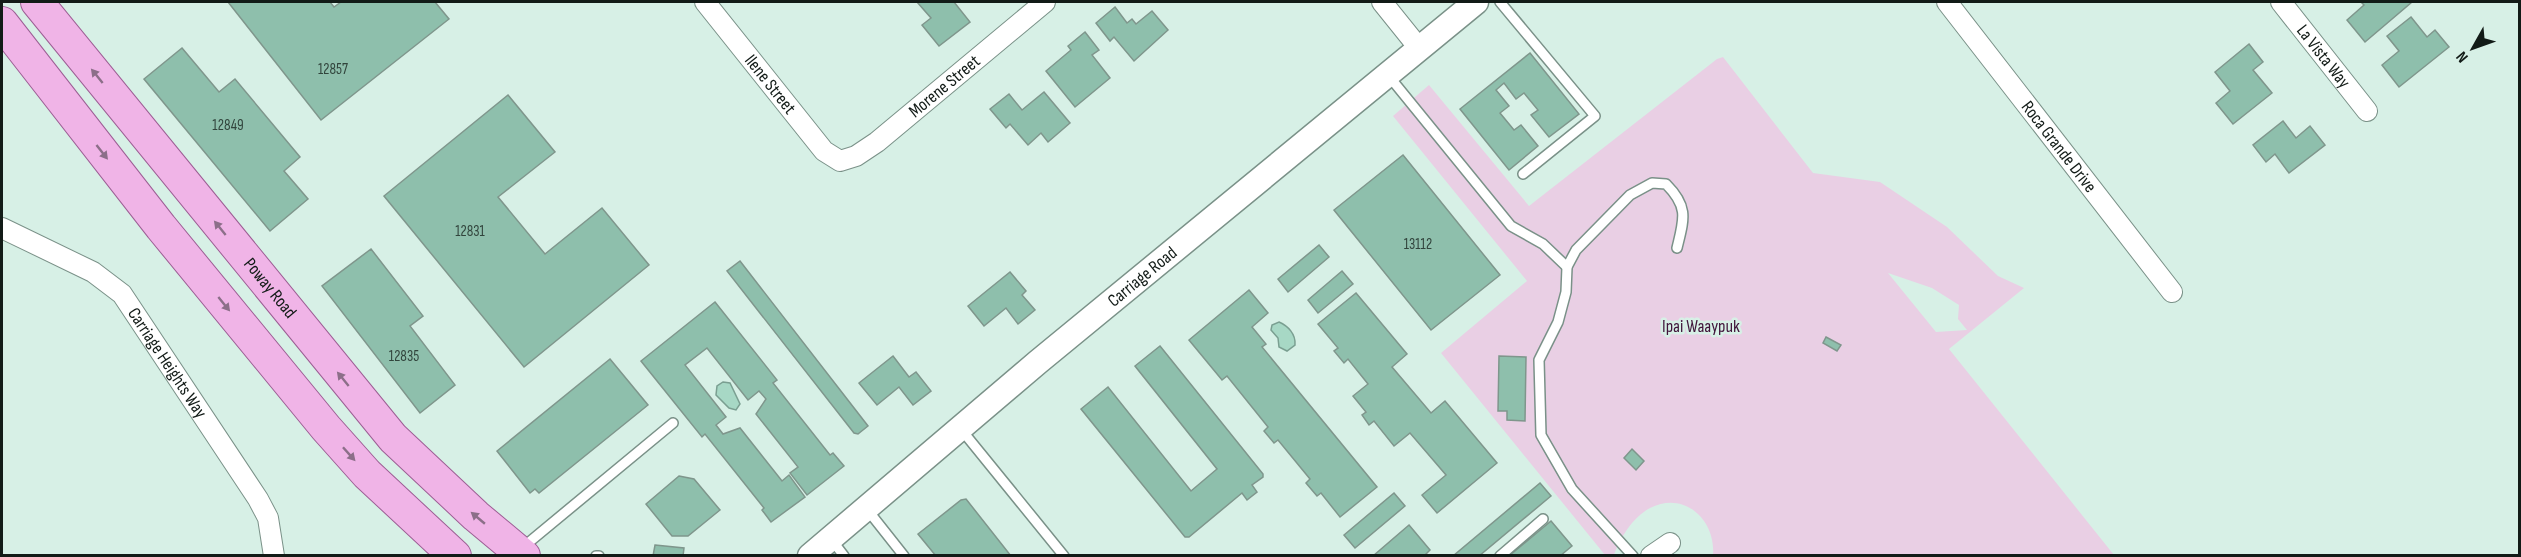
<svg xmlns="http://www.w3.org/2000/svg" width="2521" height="557" viewBox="0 0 2521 557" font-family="'Sofia Sans Condensed',sans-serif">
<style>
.green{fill:#e9cfe4;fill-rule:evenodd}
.water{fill:#a7d8c5;stroke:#7a9f91;stroke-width:1.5}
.building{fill:#8ebfac;stroke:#7f968c;stroke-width:1.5}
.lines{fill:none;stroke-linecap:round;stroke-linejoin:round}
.service-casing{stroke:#7a9188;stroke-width:12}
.minor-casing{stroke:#7a9188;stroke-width:22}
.tertiary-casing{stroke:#7a9188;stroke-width:27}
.primary-casing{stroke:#9c5e94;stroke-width:34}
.service{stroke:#fff;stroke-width:9}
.minor{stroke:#fff;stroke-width:20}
.tertiary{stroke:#fff;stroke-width:24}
.primary{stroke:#f0b4e7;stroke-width:32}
.oneway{fill:#8c6f89}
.labels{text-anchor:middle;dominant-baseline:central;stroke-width:5;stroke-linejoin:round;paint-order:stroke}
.number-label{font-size:15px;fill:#31443c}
.street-label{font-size:18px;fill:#121b17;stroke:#d7f0e6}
.park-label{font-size:18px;fill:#41143b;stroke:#d7f0e6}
</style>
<rect width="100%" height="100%" fill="#d7f0e6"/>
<path class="green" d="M1723,57l90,116 67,9 67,45 51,49 26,12 -75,61 165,206h-401c3,-34 -28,-65 -63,-47 -17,9 -30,30 -36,47h-9l-164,-202 86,-72 -134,-165 36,-31 100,121 188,-147zM1888,273l44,15 27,17 -1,14 9,11 -31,2z"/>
<g class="water">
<path d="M1279,322c9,4 17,12 16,23l-8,6 -8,-4 -1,-9 -7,-8 1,-5z"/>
<polygon points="723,382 730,383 740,404 736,410 729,408 716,395 717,386"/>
</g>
<g class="building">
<polygon points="228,2 330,2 334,7 341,2 435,2 449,19 321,120"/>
<polygon points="917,2 954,2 970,22 939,46 922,25 931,18"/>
<polygon points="2361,2 2412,2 2365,42 2347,20 2364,5"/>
<polygon points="1115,7 1127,23 1132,19 1136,24 1152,11 1168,30 1134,61 1114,37 1110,41 1096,23"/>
<polygon points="2411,17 2427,37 2435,30 2449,47 2399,87 2382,65 2399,51 2387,36"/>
<polygon points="1085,32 1099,50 1092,55 1110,78 1075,107 1046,71 1071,50 1068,46"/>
<polygon points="2249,44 2263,62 2253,70 2272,93 2233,124 2216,103 2230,91 2215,72"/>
<polygon points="182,48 219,92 235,79 300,157 284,171 308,199 270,231 144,79"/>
<polygon points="1530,53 1579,114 1549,137 1531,115 1538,110 1524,93 1516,99 1504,83 1496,90 1509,106 1500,113 1514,130 1521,125 1538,146 1509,170 1460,109"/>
<polygon points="1044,92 1070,123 1048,142 1041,133 1028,145 1010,124 1006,128 990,109 1009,94 1022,110"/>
<polygon points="508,95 555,152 498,197 545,254 602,208 649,265 524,367 384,196"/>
<polygon points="2283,121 2296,138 2310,126 2325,145 2289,173 2275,154 2266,162 2253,145"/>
<polygon points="1403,155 1500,275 1431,330 1334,210"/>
<polygon points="1319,245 1329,257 1288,292 1278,279"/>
<polygon points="371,249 423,316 410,326 455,385 420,413 322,286"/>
<polygon points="740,261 868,426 858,434 854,433 727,271"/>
<polygon points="1342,271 1353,284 1318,313 1308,300"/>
<polygon points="1010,272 1026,291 1022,295 1035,310 1018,324 1006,308 984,326 968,306"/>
<polygon points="1249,290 1268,313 1252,327 1266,344 1262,347 1377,487 1340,517 1321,493 1317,496 1306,483 1310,479 1278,440 1274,443 1264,431 1268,427 1227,376 1222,380 1189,340"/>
<polygon points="1356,293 1407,354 1392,367 1431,413 1445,401 1497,463 1437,513 1422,495 1446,475 1410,433 1394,446 1374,421 1369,425 1362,415 1366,412 1353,396 1368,384 1348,359 1344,363 1334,351 1338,348 1318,324"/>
<polygon points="715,302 777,380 773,383 830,455 833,453 844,466 807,495 790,473 798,467 756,414 766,399 759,391 748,400 707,348 685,365 726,417 716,425 723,434 740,428 782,481 789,475 805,497 771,522 762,510 764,508 705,434 702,437 641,361"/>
<polygon points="1826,337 1841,345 1837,351 1823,343"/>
<polygon points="1160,346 1263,474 1263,477 1252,485 1257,492 1247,500 1242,493 1189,537 1185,537 1081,409 1108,387 1191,491 1217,469 1135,366"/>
<polygon points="893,356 909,377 916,372 931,391 913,405 899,387 877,405 859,383"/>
<polygon points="1499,356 1526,357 1525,421 1507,420 1507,411 1498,411"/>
<polygon points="610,359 648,405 539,493 535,489 530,493 497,451"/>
<polygon points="1632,449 1644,461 1636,470 1624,458"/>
<polygon points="679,476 694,479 720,510 688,536 672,536 646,504"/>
<polygon points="1540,483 1551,496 1479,556 1453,556"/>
<polygon points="1394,493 1405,506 1355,548 1344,535"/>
<polygon points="966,499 1011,556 936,556 918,534 961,500"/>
<polygon points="1551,521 1572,546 1560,556 1509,556"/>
<polygon points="1409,525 1430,550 1424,556 1373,556"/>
<polygon points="655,545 684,548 683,556 653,556"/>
</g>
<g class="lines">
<defs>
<g id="service">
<polyline points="1500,2 1595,116 1523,174"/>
<polyline points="1388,75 1511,226 1543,244 1567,267"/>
<polyline points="960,428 1064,556"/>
<polyline points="866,508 904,556"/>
<polyline points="831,539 844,556"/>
<polyline points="522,548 673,423"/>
<polyline points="596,556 599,556"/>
<polyline points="1500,556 1543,519"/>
<path d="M1633,556l-61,-67 -31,-54 -2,-75 19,-38 8,-30 1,-25 9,-17 54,-55 22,-12 14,1c23,23 18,35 11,64"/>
</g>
<g id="minor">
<path id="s1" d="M705,2l119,149 16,10 16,-5 21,-14 168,-140"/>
<polyline points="1382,2 1419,48"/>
<path id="s2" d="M1947,2l225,290"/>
<path id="s3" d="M2281,2l86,109"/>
<path id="s4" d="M2,228l91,44 29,22 136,205 10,19 6,38"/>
<polyline points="1651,556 1670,543"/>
</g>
<g id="tertiary">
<path id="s5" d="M810,556l228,-194 438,-360"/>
</g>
<g id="primary">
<path id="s6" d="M37,2l356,436 83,78 48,40"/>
<polyline points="2,23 161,227 326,428 367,474 455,556"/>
</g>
</defs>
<use href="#service" class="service-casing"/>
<use href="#minor" class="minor-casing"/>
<use href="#tertiary" class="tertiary-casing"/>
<use href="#primary" class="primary-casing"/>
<use href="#service" class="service"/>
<use href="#minor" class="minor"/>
<use href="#tertiary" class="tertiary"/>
<use href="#primary" class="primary"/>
</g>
<defs><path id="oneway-solid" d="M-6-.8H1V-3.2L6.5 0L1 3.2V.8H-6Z" transform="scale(1.5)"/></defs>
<g class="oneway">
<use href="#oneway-solid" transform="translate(97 76) rotate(-129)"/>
<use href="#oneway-solid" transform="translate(102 152) rotate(52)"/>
<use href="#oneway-solid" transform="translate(220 228) rotate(-129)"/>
<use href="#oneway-solid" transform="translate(224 304) rotate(51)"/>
<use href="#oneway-solid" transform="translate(343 379) rotate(-129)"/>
<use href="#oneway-solid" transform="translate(349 454) rotate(48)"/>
<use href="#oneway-solid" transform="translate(478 518) rotate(-140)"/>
</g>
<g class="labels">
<g class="number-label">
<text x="333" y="69">12857</text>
<text x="228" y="125">12849</text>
<text x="470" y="231">12831</text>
<text x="1418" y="244">13112</text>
<text x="404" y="356">12835</text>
</g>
<g class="street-label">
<text stroke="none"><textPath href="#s3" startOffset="69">La Vista Way</textPath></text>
<text stroke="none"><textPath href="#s1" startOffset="105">Ilene Street</textPath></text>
<text stroke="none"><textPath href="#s1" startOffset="339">Morene Street</textPath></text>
<text stroke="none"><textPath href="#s2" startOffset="183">Roca Grande Drive</textPath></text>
<text stroke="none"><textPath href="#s5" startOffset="434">Carriage Road</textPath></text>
<text stroke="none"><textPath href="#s6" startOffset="369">Poway Road</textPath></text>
<text stroke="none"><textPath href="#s4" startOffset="220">Carriage Heights Way</textPath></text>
</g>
<g class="park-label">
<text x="1701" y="326">Ipai Waaypuk</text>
</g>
</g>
<rect width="2521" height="557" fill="none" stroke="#121b17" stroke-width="6"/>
<g transform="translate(2473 48) rotate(230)" stroke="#d7f0e6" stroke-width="4.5" paint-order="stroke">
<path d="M0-4.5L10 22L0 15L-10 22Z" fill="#121b17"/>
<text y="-9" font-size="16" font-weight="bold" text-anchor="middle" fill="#121b17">N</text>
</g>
</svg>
